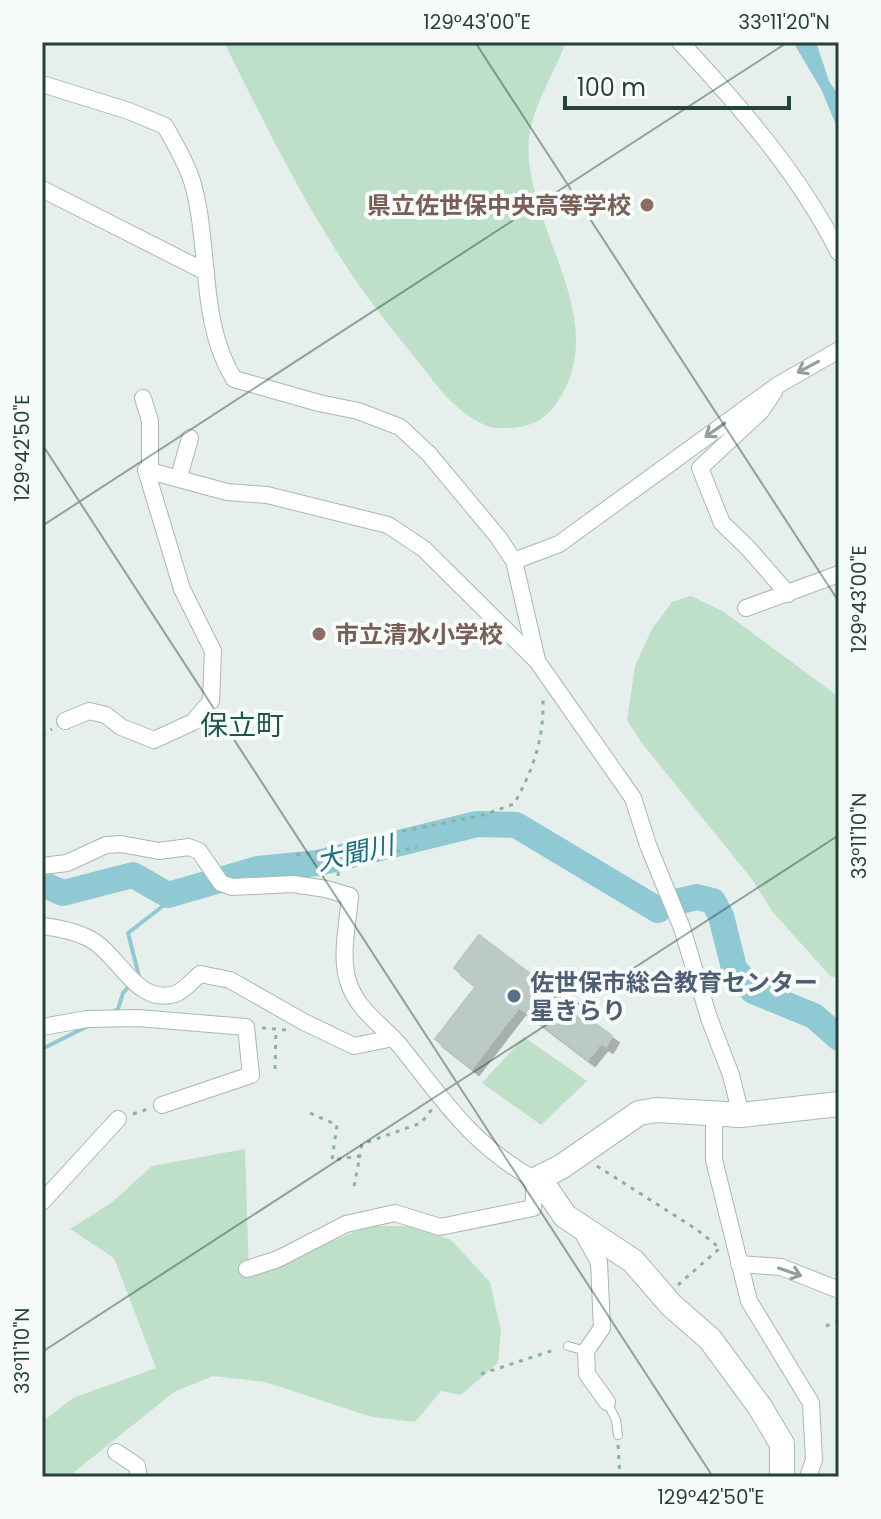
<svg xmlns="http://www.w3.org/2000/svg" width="881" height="1519" viewBox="0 0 881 1519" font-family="Poppins,'Noto Sans JP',sans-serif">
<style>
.green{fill:#bfe0c8}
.water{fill:#8ec9d4}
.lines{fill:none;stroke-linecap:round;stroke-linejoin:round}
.stream{stroke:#8ec9d4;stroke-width:4}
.river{stroke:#8ec9d4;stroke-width:26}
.building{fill:#bbcac4;stroke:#b8c9c2;stroke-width:2;filter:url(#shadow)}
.lane-casing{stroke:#a8b8b2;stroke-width:10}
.street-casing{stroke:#a8b8b2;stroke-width:18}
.secondary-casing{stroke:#a4bbb3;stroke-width:26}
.path{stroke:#86b3a5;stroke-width:3;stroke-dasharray:4 6;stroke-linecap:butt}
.lane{stroke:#fff;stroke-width:8}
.street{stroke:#fff;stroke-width:16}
.secondary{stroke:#fff;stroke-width:24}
.oneway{stroke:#92a09c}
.ticks{fill:none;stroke:#24423a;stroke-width:2;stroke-opacity:0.45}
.education-dot{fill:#8d6e63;stroke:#f7fbf9;stroke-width:3}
.service-dot{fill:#5c6f8a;stroke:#f7fbf9;stroke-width:3}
.labels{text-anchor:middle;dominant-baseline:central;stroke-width:8;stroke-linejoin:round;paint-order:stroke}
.education-label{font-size:24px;font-weight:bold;fill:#785e54;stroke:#f7fbf9;text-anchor:end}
.service-label{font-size:24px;font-weight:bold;fill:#4e5e75;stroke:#f7fbf9;text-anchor:start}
.water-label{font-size:26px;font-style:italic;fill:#1c6f80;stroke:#f7fbf9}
.quarter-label{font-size:28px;fill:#1f5548;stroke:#f7fbf9}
.neatline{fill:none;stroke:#24423a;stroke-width:3}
.ticks-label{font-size:20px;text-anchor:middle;fill:#24423a}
</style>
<defs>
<filter id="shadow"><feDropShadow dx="7" dy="7" stdDeviation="0" flood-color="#0004"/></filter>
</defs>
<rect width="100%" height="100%" fill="#e6efeb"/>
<g class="green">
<path d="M224,42h342c-11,29 -34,66 -37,96 -8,85 85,180 29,263 -16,24 -34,28 -62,27 -20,-2 -46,-26 -58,-41 -27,-35 -57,-70 -82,-106 -51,-75 -92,-158 -132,-239z"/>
<polygon points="691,596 724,612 839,697 839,976 831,977 772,911 751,878 641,742 627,720 635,666 652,629 672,602"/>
<polygon points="524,1037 587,1081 541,1125 482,1083"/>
<polygon points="245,1149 249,1277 368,1226 410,1226 451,1240 490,1282 501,1331 498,1363 461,1395 441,1391 415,1422 372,1417 265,1382 213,1376 174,1392 68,1477 42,1477 42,1422 73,1398 156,1368 114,1258 70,1229 111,1203 152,1166"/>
</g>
<polygon class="water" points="793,42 816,42 829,81 839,96 839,132 821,89"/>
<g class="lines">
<g class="stream">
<polyline points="136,979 139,976 128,933 163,906 168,895"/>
<polyline points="111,1013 118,1009 123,993 130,985"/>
<polyline points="42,1049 90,1025"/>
</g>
<g class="river">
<polyline points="42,884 63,893 133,875 168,895 258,869 318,863 477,824 516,825 658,910"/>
<polyline points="680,901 697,897 713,901 721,916 734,968 753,991 814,1016 839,1038"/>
</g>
</g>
<polygon class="building" points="479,935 612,1036 606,1046 601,1043 588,1059 519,1007 472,1068 435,1039 476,986 454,968"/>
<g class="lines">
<defs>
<g id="lane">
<polyline points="568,1346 586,1351"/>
<polyline points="607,1402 616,1420 618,1435"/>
</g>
<g id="street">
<path d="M680,42c60,64 120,133 159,211"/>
<path d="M42,84l87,27 36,15c10,18 21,36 27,55 19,64 6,140 42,198l85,24 39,8 42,16 29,27 69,83 16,24 23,99"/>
<polyline points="42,189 206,272"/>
<polyline points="774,392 761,411 700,468 722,523 748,548 788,594"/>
<polyline points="143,398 150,421 150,471"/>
<polyline points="179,477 190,438"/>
<polyline points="514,561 559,544 778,385 839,350"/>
<polyline points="746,608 839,574"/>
<polyline points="65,721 89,711 106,715 121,727 154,740 193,722 211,701 213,651 182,589 146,470 227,492 267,495 388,525 424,549 537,661 633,798 648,845 682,928 709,1018 731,1075 741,1115"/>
<path d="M42,866l25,-3 39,-18 15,-1 38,7 30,-4 10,4 22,32 11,4 61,-3 33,5 24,7c-2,27 -10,59 -2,85 9,30 34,43 53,66 45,56 69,96 134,133l-2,28 -93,19 -45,-14 -49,11 -68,35 -31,10"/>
<path d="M42,926c17,2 33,5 48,13 29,15 46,67 85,55 9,-3 18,-14 25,-20l30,6 74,42 50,24 39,-8"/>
<polyline points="42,1027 87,1019 138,1018 246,1027 251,1075 162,1105"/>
<polyline points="714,1115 714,1160 749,1301 811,1403 814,1460 808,1477"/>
<polyline points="42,1202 118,1119"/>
<polyline points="580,1228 599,1262 602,1328 586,1351 587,1374 607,1402"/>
<polyline points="739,1264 781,1267 839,1290"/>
<polyline points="116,1452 137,1466 139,1477"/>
</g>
<polyline id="secondary" points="782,1477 782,1444 760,1407 710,1339 671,1305 633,1261 565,1216 545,1187 535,1180 561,1167 639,1113 656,1110 741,1115 839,1104"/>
</defs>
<use href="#lane" class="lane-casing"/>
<use href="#street" class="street-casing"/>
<use href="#secondary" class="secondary-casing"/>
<g class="path">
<polyline points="42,735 52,729"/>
<path d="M296,855l40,-5 16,-9 128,-25 34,-12c19,-34 30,-65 29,-104"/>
<polyline points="338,876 339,864 417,847"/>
<polyline points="262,1028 287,1030"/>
<polyline points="275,1069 276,1029"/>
<polyline points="310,1113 337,1125 332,1160 360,1156 354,1186"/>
<polyline points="133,1114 148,1109"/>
<polyline points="359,1158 362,1144 421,1123 433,1108"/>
<polyline points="597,1166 696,1229 721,1249"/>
<polyline points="678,1285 720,1248"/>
<polyline points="826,1326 839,1321"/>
<polyline points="481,1374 557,1349"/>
<polyline points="618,1445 620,1477"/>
<polyline points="836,1477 839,1476"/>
</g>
<use href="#lane" class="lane"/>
<use href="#street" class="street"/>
<use href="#secondary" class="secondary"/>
</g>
<defs><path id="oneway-shaft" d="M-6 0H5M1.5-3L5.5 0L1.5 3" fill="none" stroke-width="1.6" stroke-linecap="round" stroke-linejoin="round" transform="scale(2)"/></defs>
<g class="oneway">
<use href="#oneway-shaft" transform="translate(808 367) rotate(152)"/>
<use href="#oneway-shaft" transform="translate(715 430) rotate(145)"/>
<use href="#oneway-shaft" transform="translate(790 1272) rotate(19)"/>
</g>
<path class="ticks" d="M475,42l364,560M42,444l671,1033M42,526l746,-484M42,1352l797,-517"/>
<g class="education-dot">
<circle cx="647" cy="205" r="8"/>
<circle cx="319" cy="634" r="8"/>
</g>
<circle class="service-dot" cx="514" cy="996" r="8"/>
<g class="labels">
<g class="education-label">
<text x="631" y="205">県立佐世保中央高等学校</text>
<text x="335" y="634" text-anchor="start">市立清水小学校</text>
</g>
<g class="service-label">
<text x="530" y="982">佐世保市総合教育センター<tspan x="530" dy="28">星きらり</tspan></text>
</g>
<g class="water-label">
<text transform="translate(355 853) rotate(-13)">大聞川</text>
</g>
<g class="quarter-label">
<text x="242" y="725">保立町</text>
</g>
</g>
<rect width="881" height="1519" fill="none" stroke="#f7fbf9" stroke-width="88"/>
<path d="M565 96v12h224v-12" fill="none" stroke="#24423a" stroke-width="4"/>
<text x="577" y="96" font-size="24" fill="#24423a" stroke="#f7fbf9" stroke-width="6" paint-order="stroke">100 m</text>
<rect x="44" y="44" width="793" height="1431" class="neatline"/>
<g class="ticks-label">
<text x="477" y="29">129°43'00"E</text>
<text x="784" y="29">33°11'20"N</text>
<text transform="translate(22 448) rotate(-90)" y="7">129°42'50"E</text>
<text transform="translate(859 599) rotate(-90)" y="7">129°43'00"E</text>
<text transform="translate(859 836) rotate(-90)" y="7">33°11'10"N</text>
<text transform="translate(22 1351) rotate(-90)" y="7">33°11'10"N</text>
<text x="711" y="1504">129°42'50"E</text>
</g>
</svg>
